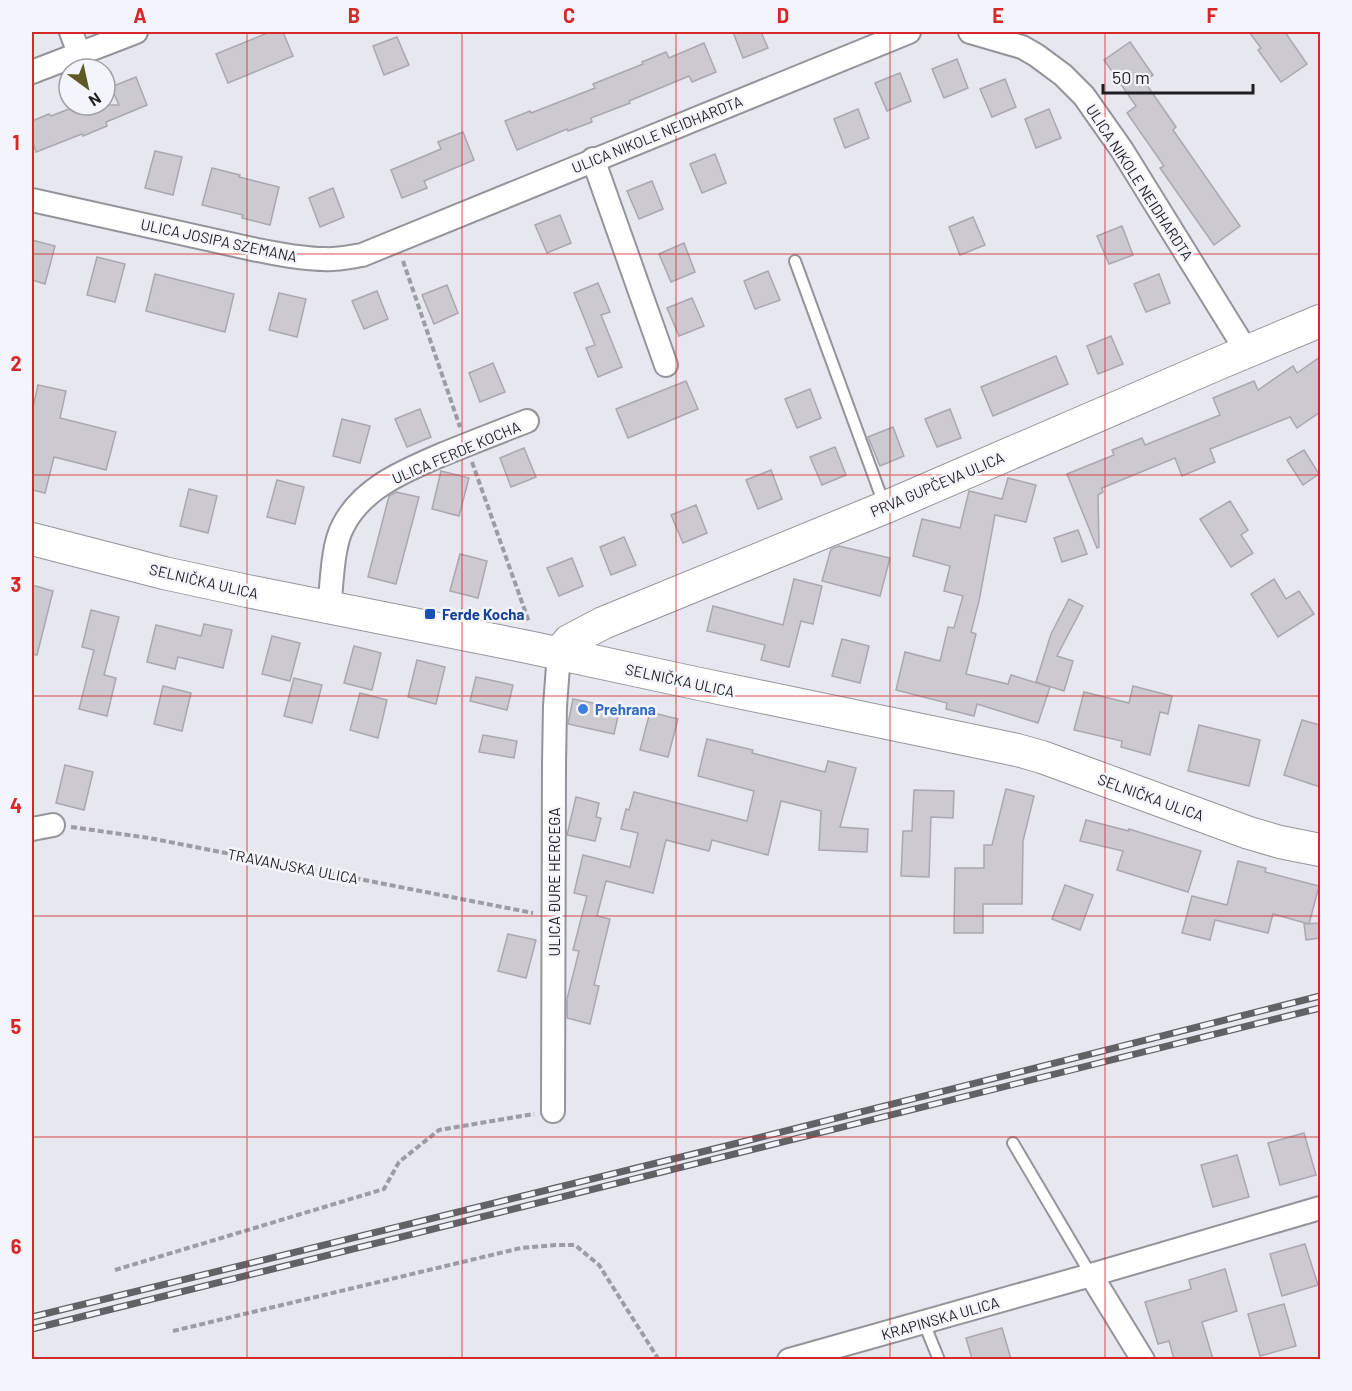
<svg xmlns="http://www.w3.org/2000/svg" width="1352" height="1391" viewBox="0 0 1352 1391" font-family="Barlow,sans-serif">
<style>
.building{fill:#cdc9d1;stroke:#aaa7ae;stroke-width:1.5}
.lines{fill:none;stroke-linecap:round;stroke-linejoin:round}
.lane-casing{stroke:#94959c;stroke-width:14}
.street-casing{stroke:#94959c;stroke-width:26}
.secondary-casing{stroke:#94959c;stroke-width:34}
.path{stroke:#9c9ca2;stroke-width:4;stroke-dasharray:6 3;stroke-linecap:butt}
.lane{stroke:#fff;stroke-width:10}
.street{stroke:#fff;stroke-width:22}
.secondary{stroke:#fff;stroke-width:32}
.rail-casing{stroke:#616266;stroke-width:7}
.rail{stroke:#f4f4fc;stroke-width:4.5;stroke-dasharray:14;stroke-linecap:butt}
.grid{fill:none;stroke:#d62828;stroke-width:1.5;stroke-opacity:0.55}
.transit-dot{fill:#1a4fb4;stroke:#f4f4fc;stroke-width:2}
.shop-dot{fill:#3f7fe0;stroke:#f4f4fc;stroke-width:2}
.labels{text-anchor:middle;dominant-baseline:central;stroke-width:5;stroke-linejoin:round;paint-order:stroke}
.street-label{font-size:15px;fill:#1f1f21;stroke:#f4f4fc}
.transit-label{font-size:15px;font-weight:bold;fill:#164399;stroke:#f4f4fc;text-anchor:start}
.shop-label{font-size:15px;font-weight:bold;fill:#366cbe;stroke:#f4f4fc;text-anchor:start}
.neatline{fill:none;stroke:#d62828;stroke-width:2}
.grid-label{font-size:20px;text-anchor:middle;font-weight:bold;fill:#d62828}
</style>
<rect width="100%" height="100%" fill="#e6e7ef"/>
<g class="building">
<polygon points="270,32 283,32 293,56 228,83 216,54"/>
<polygon points="733,32 761,32 768,48 743,58"/>
<polygon points="1249,32 1285,32 1307,64 1281,82 1258,50 1261,48"/>
<polygon points="397,37 409,65 384,75 373,46"/>
<polygon points="1130,42 1153,75 1144,81 1176,127 1173,130 1240,226 1214,245 1160,168 1164,166 1127,113 1136,106 1104,60"/>
<polygon points="704,43 716,72 692,82 689,76 629,101 630,103 591,118 592,122 568,131 567,129 517,150 505,121 530,111 531,113 595,88 593,84 643,64 642,62 666,52 669,58"/>
<polygon points="957,59 968,88 944,98 932,69"/>
<polygon points="900,73 911,101 887,111 875,83"/>
<polygon points="136,77 147,105 106,122 107,126 83,136 82,134 36,152 32,140 32,121 49,114 51,116 79,105 119,105 111,87"/>
<polygon points="1005,79 1016,107 992,117 980,89"/>
<polygon points="858,109 869,138 845,148 834,119"/>
<polygon points="1049,109 1061,138 1036,148 1025,119"/>
<polygon points="463,132 474,160 424,181 427,188 402,198 391,170 441,149 438,142"/>
<polygon points="155,151 182,157 173,195 145,188"/>
<polygon points="715,154 726,183 702,193 690,164"/>
<polygon points="212,168 240,175 239,177 279,187 270,225 242,218 243,215 202,205"/>
<polygon points="652,181 663,209 639,219 627,191"/>
<polygon points="333,188 344,217 320,227 309,198"/>
<polygon points="560,215 571,243 547,253 535,225"/>
<polygon points="973,217 985,245 960,255 949,227"/>
<polygon points="1122,226 1133,255 1109,264 1097,236"/>
<polygon points="32,240 55,246 45,284 32,280"/>
<polygon points="684,243 695,272 671,282 659,254"/>
<polygon points="97,257 125,264 115,302 87,295"/>
<polygon points="768,271 780,300 755,309 744,281"/>
<polygon points="155,274 234,294 225,332 146,311"/>
<polygon points="1159,274 1170,303 1146,312 1134,284"/>
<polygon points="598,283 610,312 601,315 622,367 598,377 586,348 595,345 574,293"/>
<polygon points="447,285 458,313 434,324 422,295"/>
<polygon points="377,291 388,319 364,329 352,301"/>
<polygon points="279,293 306,299 297,337 269,330"/>
<polygon points="692,298 704,326 679,336 667,308"/>
<polygon points="1111,336 1123,364 1098,374 1087,346"/>
<polygon points="1056,356 1068,384 993,416 981,387"/>
<polygon points="1320,357 1320,412 1297,428 1290,417 1210,449 1215,462 1182,476 1175,458 1102,488 1103,492 1098,495 1099,547 1097,548 1067,474 1114,455 1112,450 1142,438 1145,445 1220,415 1213,398 1254,381 1258,390 1293,366 1297,373"/>
<polygon points="493,363 505,392 480,402 469,373"/>
<polygon points="686,381 698,409 628,438 616,409"/>
<polygon points="38,385 66,391 60,418 116,432 106,470 54,457 45,493 32,490 32,412"/>
<polygon points="810,389 821,418 797,428 785,399"/>
<polygon points="420,409 431,437 407,447 395,419"/>
<polygon points="950,409 961,438 937,447 925,419"/>
<polygon points="342,419 370,426 360,463 333,456"/>
<polygon points="893,427 904,456 880,466 868,437"/>
<polygon points="835,447 846,475 822,485 810,457"/>
<polygon points="524,448 536,477 511,487 500,458"/>
<polygon points="1304,450 1319,474 1303,485 1287,460"/>
<polygon points="771,470 782,499 758,509 746,480"/>
<polygon points="441,471 469,478 459,516 432,509"/>
<polygon points="1008,478 1036,485 1026,522 995,515 979,601 971,632 976,634 966,674 1008,684 1011,675 1050,687 1038,723 977,704 974,716 946,709 947,703 896,690 905,652 940,661 948,627 954,628 963,596 944,591 950,566 913,556 922,519 960,528 969,491 1002,499"/>
<polygon points="277,480 304,487 295,524 267,517"/>
<polygon points="189,489 217,496 208,533 180,526"/>
<polygon points="396,492 419,497 396,584 368,577 389,496"/>
<polygon points="1230,501 1248,530 1241,535 1253,553 1231,567 1200,519"/>
<polygon points="696,505 707,533 683,543 671,515"/>
<polygon points="1078,530 1087,554 1062,562 1054,538"/>
<polygon points="624,537 636,565 611,575 600,547"/>
<polygon points="839,546 890,558 880,596 822,581 831,549"/>
<polygon points="460,554 487,561 478,598 450,591"/>
<polygon points="572,558 583,586 559,596 547,568"/>
<polygon points="794,579 822,586 813,624 801,621 789,667 761,660 765,645 707,631 713,606 783,625"/>
<polygon points="1274,579 1286,599 1299,591 1314,614 1278,637 1251,594"/>
<polygon points="32,585 53,591 37,655 32,654"/>
<polygon points="1069,599 1083,606 1057,656 1073,661 1064,691 1036,682 1051,634"/>
<polygon points="91,610 119,617 104,675 116,678 107,716 79,709 94,650 82,647"/>
<polygon points="204,624 232,630 223,668 178,657 175,669 147,662 156,625 201,636"/>
<polygon points="272,636 300,643 290,681 262,674"/>
<polygon points="842,639 869,646 860,683 832,676"/>
<polygon points="354,646 381,653 372,690 344,683"/>
<polygon points="417,660 445,667 436,704 408,697"/>
<polygon points="476,677 513,685 507,710 470,701"/>
<polygon points="294,678 322,685 312,723 284,716"/>
<polygon points="163,686 191,693 182,731 154,724"/>
<polygon points="1133,686 1172,696 1168,714 1160,712 1150,755 1121,747 1122,741 1074,730 1084,692 1129,703"/>
<polygon points="360,693 387,700 378,738 350,730"/>
<polygon points="573,699 608,706 607,710 619,712 614,734 568,724"/>
<polygon points="650,712 678,719 668,757 640,750"/>
<polygon points="1302,720 1320,725 1320,787 1284,775"/>
<polygon points="1199,725 1260,740 1249,786 1188,771"/>
<polygon points="483,735 517,741 514,758 479,752"/>
<polygon points="707,739 753,750 752,753 825,772 828,761 856,768 840,827 868,829 867,852 819,850 821,811 781,801 768,855 712,840 709,851 666,840 653,893 606,881 597,916 610,919 594,985 599,986 590,1024 567,1018 567,999 579,951 573,950 587,896 574,893 583,855 630,867 638,833 621,829 626,809 629,810 634,792 747,821 754,791 698,776"/>
<polygon points="65,765 93,772 84,810 56,803"/>
<polygon points="1006,789 1034,796 1023,841 1022,904 983,904 983,933 954,933 955,868 984,868 984,845 992,845"/>
<polygon points="914,790 954,791 953,818 931,817 929,877 901,876 903,831 912,831"/>
<polygon points="576,797 599,803 596,817 601,818 595,841 567,835"/>
<polygon points="1086,820 1129,831 1129,829 1201,851 1188,892 1117,870 1123,851 1080,841"/>
<polygon points="1238,861 1266,868 1265,872 1319,886 1309,924 1273,914 1268,933 1215,920 1210,940 1182,933 1192,896 1227,905"/>
<polygon points="1065,885 1093,895 1080,930 1052,919"/>
<polygon points="1320,923 1320,938 1306,940 1304,924"/>
<polygon points="508,934 536,940 526,978 498,971"/>
<polygon points="1304,1133 1316,1175 1280,1185 1268,1143"/>
<polygon points="1237,1155 1249,1197 1213,1207 1201,1165"/>
<polygon points="1305,1244 1318,1285 1282,1296 1270,1254"/>
<polygon points="1225,1269 1237,1311 1202,1322 1213,1359 1174,1359 1169,1341 1158,1344 1145,1302 1191,1289 1189,1280"/>
<polygon points="1284,1304 1296,1346 1260,1356 1248,1314"/>
<polygon points="1002,1328 1011,1359 972,1359 966,1338"/>
</g>
<g class="lines">
<defs>
<g id="lane">
<polyline points="795,261 884,504"/>
<polyline points="1013,1143 1091,1275"/>
<polyline points="924,1323 939,1360"/>
</g>
<g id="street">
<polyline points="71,32 79,53"/>
<polyline points="970,32 1022,47 1036,55 1063,75 1084,96 1122,150 1247,352"/>
<polyline points="32,72 136,32"/>
<polyline points="593,159 666,365"/>
<path d="M32,200l225,50c22,4 44,9 67,9 12,1 25,-2 38,-4l547,-223"/>
<path d="M329,608c3,-23 3,-62 14,-82 19,-38 61,-55 98,-71 29,-12 58,-23 86,-34"/>
<polyline points="32,829 53,825"/>
<polyline points="553,1111 554,764 555,706 559,653"/>
<polyline points="1091,1275 1143,1360"/>
<polyline points="789,1360 1091,1275 1320,1208"/>
</g>
<g id="secondary">
<polyline points="32,539 164,573 247,591 528,647 695,683 1017,750 1042,757 1249,833 1280,842 1320,850"/>
<polyline points="559,653 569,641 603,623 886,507 1222,362 1320,321"/>
</g>
</defs>
<use href="#lane" class="lane-casing"/>
<use href="#street" class="street-casing"/>
<use href="#secondary" class="secondary-casing"/>
<g class="path">
<polyline points="403,261 460,427"/>
<polyline points="472,462 529,622"/>
<polyline points="71,827 149,838 533,913"/>
<polyline points="115,1270 384,1189 399,1162 439,1130 534,1114"/>
<polyline points="173,1331 521,1248 555,1245 575,1245 599,1265 659,1360"/>
</g>
<use href="#lane" class="lane"/>
<use href="#street" class="street"/>
<use href="#secondary" class="secondary"/>
<defs>
<g id="rail">
<polyline points="32,1317 742,1142 1320,996"/>
<polyline points="32,1329 1320,1008"/>
</g>
</defs>
<use href="#rail" class="rail-casing"/>
<use href="#rail" class="rail"/>
</g>
<path class="grid" d="M247,32v1328M462,32v1328M676,32v1328M890,32v1328M1105,32v1328M32,254h1288M32,475h1288M32,696h1288M32,916h1288M32,1137h1288"/>
<rect class="transit-dot" x="424" y="608" width="12" height="12" rx="3"/>
<circle class="shop-dot" cx="583" cy="709" r="6"/>
<g class="labels">
<g class="street-label">
<text transform="translate(657 134) rotate(-22)">ULICA NIKOLE NEIDHARDTA</text>
<text transform="translate(1140 182) rotate(57)">ULICA NIKOLE NEIDHARDTA</text>
<text transform="translate(219 240) rotate(12)">ULICA JOSIPA SZEMANA</text>
<text transform="translate(456 452) rotate(-23)">ULICA FERDE KOCHA</text>
<text transform="translate(937 484) rotate(-23)">PRVA GUPČEVA ULICA</text>
<text transform="translate(204 581) rotate(13)">SELNIČKA ULICA</text>
<text transform="translate(680 680) rotate(12)">SELNIČKA ULICA</text>
<text transform="translate(1151 797) rotate(20)">SELNIČKA ULICA</text>
<text transform="translate(293 866) rotate(11)">TRAVANJSKA ULICA</text>
<text transform="translate(554 882) rotate(-90)">ULICA ĐURE HERCEGA</text>
<text transform="translate(940 1318) rotate(-16)">KRAPINSKA ULICA</text>
</g>
<g class="transit-label">
<text x="442" y="614">Ferde Kocha</text>
</g>
<g class="shop-label">
<text x="595" y="709">Prehrana</text>
</g>
</g>
<rect width="1352" height="1391" fill="none" stroke="#f4f4fc" stroke-width="66"/>
<g transform="translate(87 87) rotate(147)"><circle r="28" fill="#f4f4fc" stroke="#9f9fa4" stroke-width="1.5"/>
<path d="M0-4.5L10 22L0 15L-10 22Z" fill="#5d5a26"/>
<text y="-9" font-size="16" font-weight="bold" text-anchor="middle" fill="#1f1f21">N</text>
</g>
<path d="M1103 84v9h150v-9" fill="none" stroke="#1f1f21" stroke-width="3"/>
<text x="1112" y="84" font-size="18" fill="#1f1f21" stroke="#f4f4fc" stroke-width="4.5" paint-order="stroke">50 m</text>
<rect x="33" y="33" width="1286" height="1325" class="neatline"/>
<g class="grid-label">
<text x="140" y="23">A</text>
<text x="354" y="23">B</text>
<text x="569" y="23">C</text>
<text x="783" y="23">D</text>
<text x="998" y="23">E</text>
<text x="1212" y="23">F</text>
<text x="16" y="150">1</text>
<text x="16" y="371">2</text>
<text x="16" y="592">3</text>
<text x="16" y="813">4</text>
<text x="16" y="1034">5</text>
<text x="16" y="1254">6</text>
</g>
</svg>
